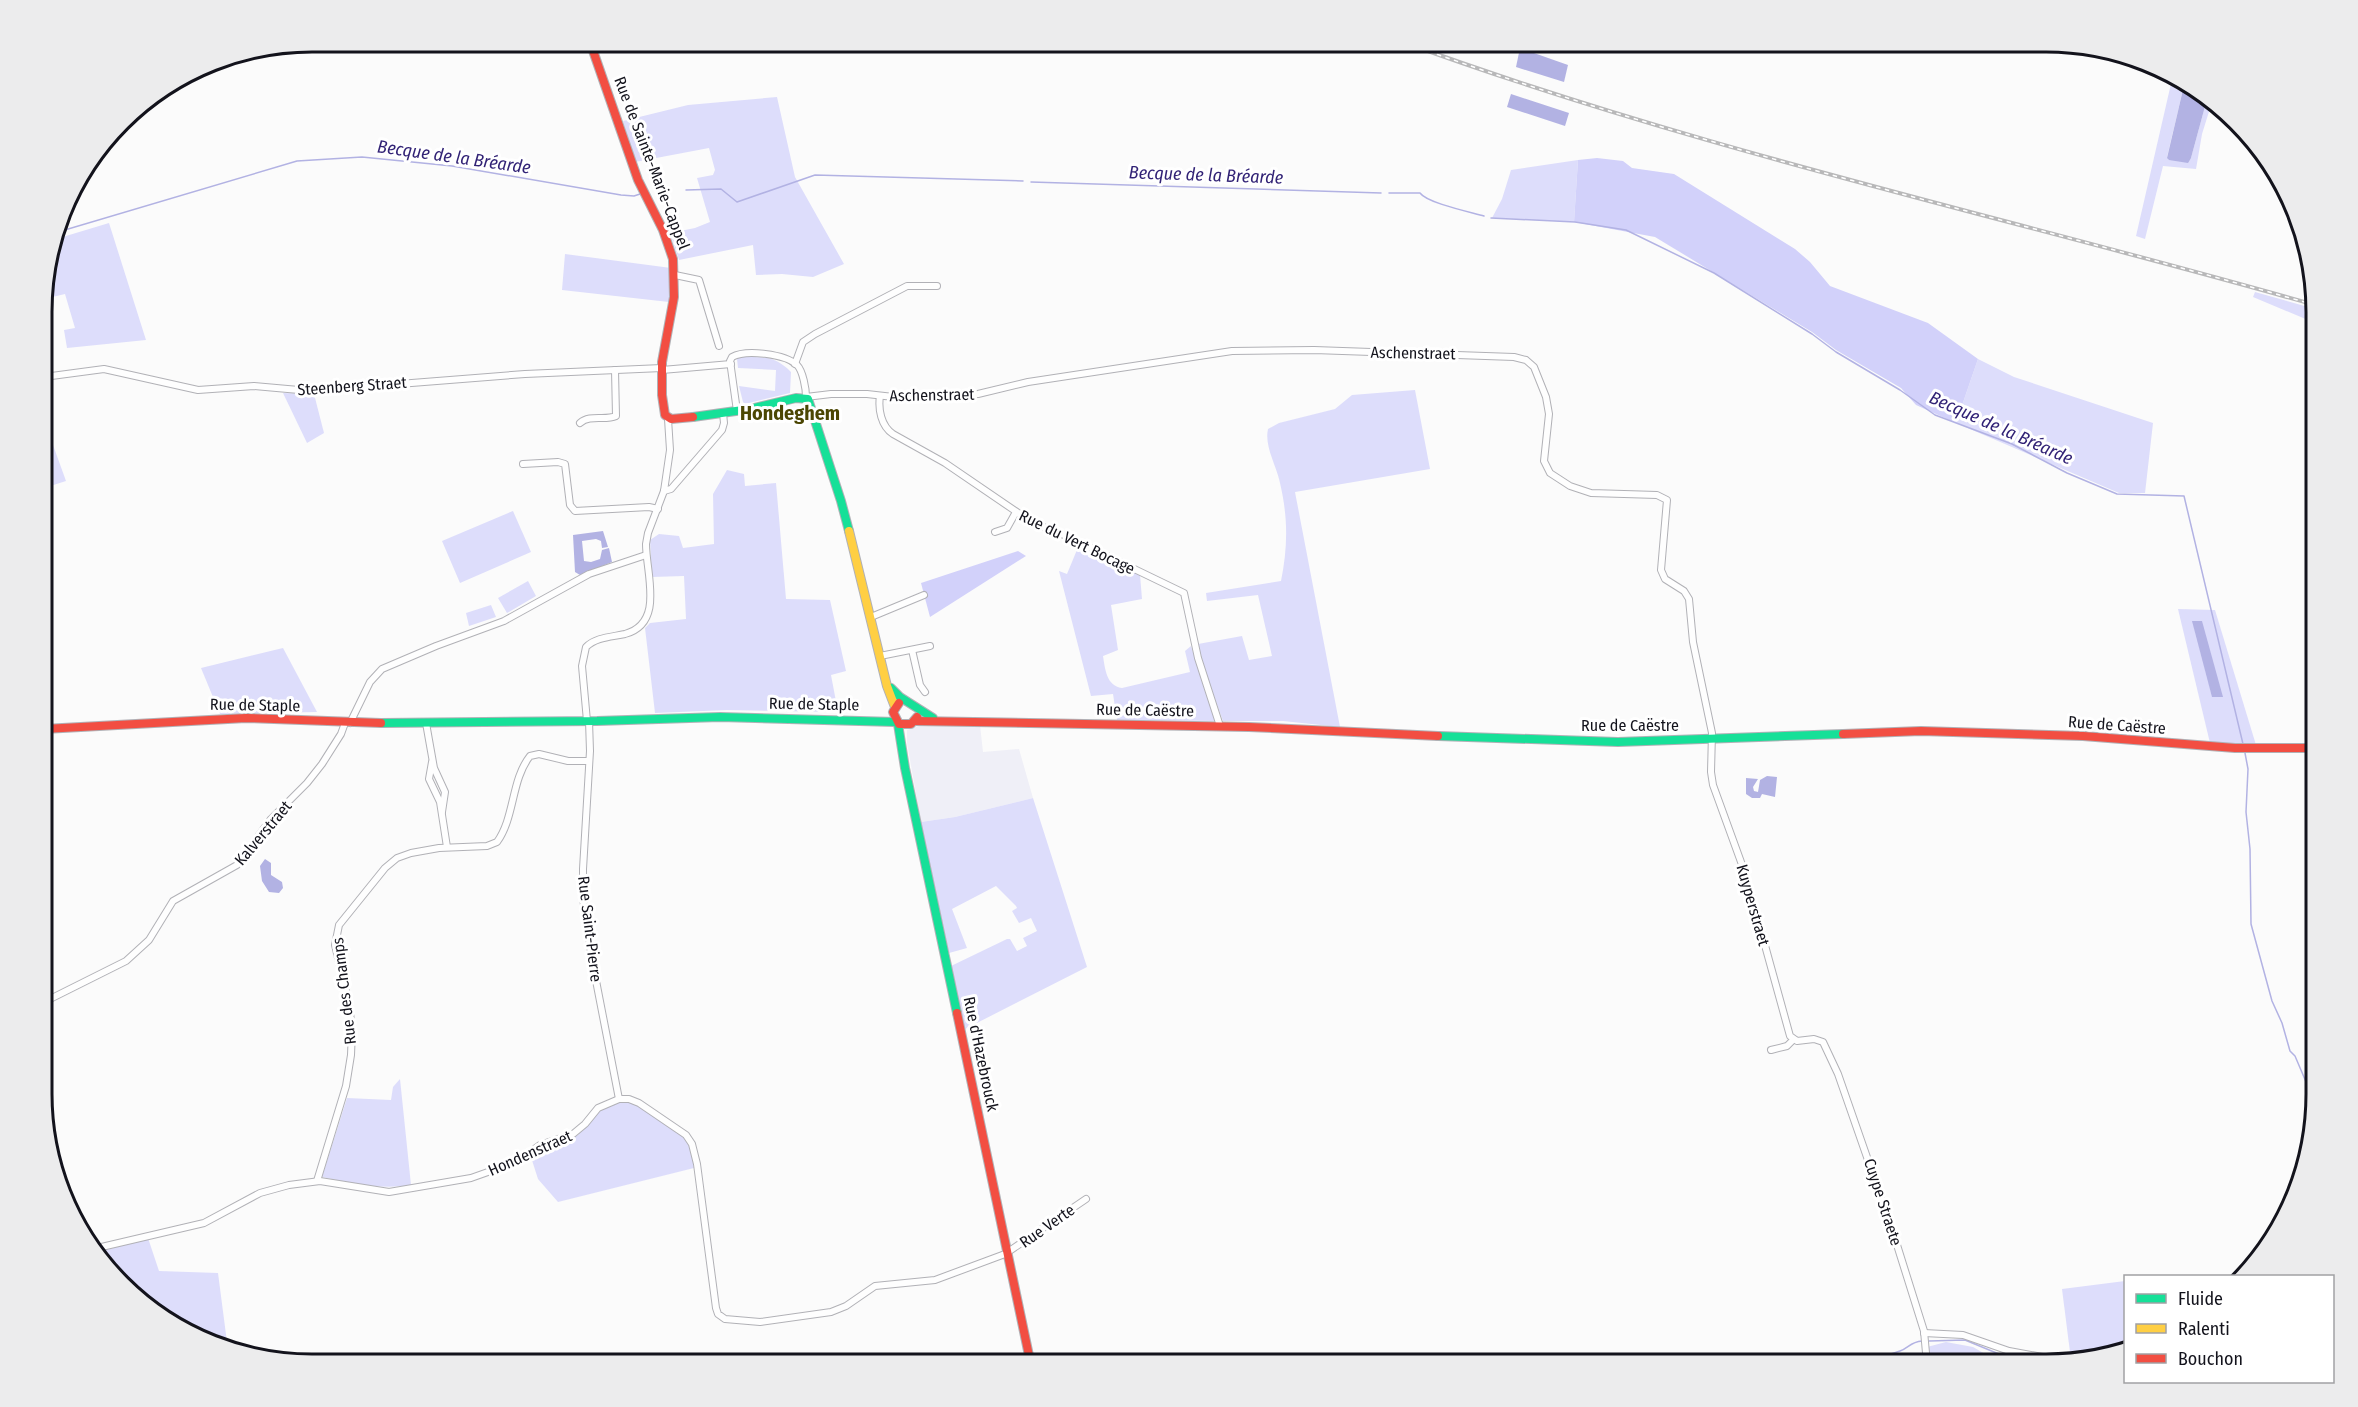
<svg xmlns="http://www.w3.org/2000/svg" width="2358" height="1407" viewBox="0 0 2358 1407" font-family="'Fira Sans Condensed',sans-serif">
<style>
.built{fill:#efeff7}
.green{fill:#ddddfb}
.forest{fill:#d2d1fa}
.water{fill:#b2b2e3}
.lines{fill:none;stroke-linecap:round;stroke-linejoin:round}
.stream{stroke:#b2b2e3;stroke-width:1.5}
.street-casing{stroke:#b1b1b6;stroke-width:8}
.fast-casing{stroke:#b1b1b6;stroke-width:10}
.slow-casing{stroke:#b1b1b6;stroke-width:10}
.jam-casing{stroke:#b1b1b6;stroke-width:10}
.street{stroke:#fefefe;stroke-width:6}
.fast{stroke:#16e098;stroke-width:8}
.slow{stroke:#ffcf43;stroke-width:8}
.jam{stroke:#f24e42;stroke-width:8}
.rail-casing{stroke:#b8b8b9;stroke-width:4}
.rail{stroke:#fff;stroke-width:1.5;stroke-dasharray:4.5;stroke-linecap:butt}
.labels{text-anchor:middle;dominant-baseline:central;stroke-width:6;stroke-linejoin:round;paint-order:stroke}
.street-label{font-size:16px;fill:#13131c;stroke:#fff}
.water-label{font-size:18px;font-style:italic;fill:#322376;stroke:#fff}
.quarter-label{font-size:20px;font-weight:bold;fill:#4b4603;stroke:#fff}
.rim{fill:none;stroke:#13131c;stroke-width:3}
</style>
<rect width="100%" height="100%" fill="#fbfbfb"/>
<polygon class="built" points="925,724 980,725 983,752 1019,749 1033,798 955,817 921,822 907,743 907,730"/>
<g class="green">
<polygon points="2173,75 2185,81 2167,157 2169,160 2191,158 2207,99 2212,102 2202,134 2196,169 2163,166 2145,239 2136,236"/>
<polygon points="777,97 795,177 844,264 813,277 782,274 756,275 753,245 679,260 670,233 695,228 710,222 697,178 713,175 715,170 709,148 635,162 623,121 688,105"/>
<polygon points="1578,160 1574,222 1492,218 1502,199 1511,170"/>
<polygon points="109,223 146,340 67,348 64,330 75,328 65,294 44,299 44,278 56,239"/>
<polygon points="565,254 671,268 669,302 562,290"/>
<polygon points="2255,292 2315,309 2315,323 2253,297"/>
<path d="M739,357c23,0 35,-2 52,15l-1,21 -45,11 -2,-2 -4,-16 36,5 1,-21 -38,-2 -1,-9z"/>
<polygon points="1978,359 2014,377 2153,423 2145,493 2119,493 1956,423"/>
<path d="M1415,390l15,79 -135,23 45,235 -57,-6h-60l-17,-47 -8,-30 44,-8 7,24 23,-4 -14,-61 -51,6 -1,-8 75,-12c7,-34 7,-64 -1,-98 -3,-16 -16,-37 -12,-54l11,-6 56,-14 17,-14z"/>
<polygon points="283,393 314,394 324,433 307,443"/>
<polygon points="44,420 66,481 44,488"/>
<polygon points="727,470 744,474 745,486 776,483 786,599 830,600 846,671 831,675 838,712 727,710 655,713 645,628 650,623 686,619 684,576 652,577 650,540 659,534 679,536 683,548 714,544 713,494"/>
<polygon points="513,511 531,552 460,583 442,541"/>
<path d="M1079,545l61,30 2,24 -31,6 7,45 -15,6c2,12 3,30 19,32l68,-16 -5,-21 6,-5 24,75 -98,-1 -4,-26 -22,2 -32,-125 8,3z"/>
<polygon points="528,581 536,596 507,613 498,598"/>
<polygon points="491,605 496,617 469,626 466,613"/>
<polygon points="2178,609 2215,610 2256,745 2210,743"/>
<polygon points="283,648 317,712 220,714 201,668"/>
<polygon points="1033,798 1087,967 965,1029 951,966 1007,939 1010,939 1017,951 1027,946 1023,938 1037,931 1031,918 1019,923 1012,911 1017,908 1016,906 996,886 952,909 967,948 949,953 921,822 955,817"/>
<path d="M400,1079l11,106c-31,5 -59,-2 -89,-8l25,-79 44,2 2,-13z"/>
<polygon points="618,1101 628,1101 640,1106 687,1139 692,1149 694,1168 558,1202 538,1179 530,1154 553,1142 578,1135 602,1109"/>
<polygon points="148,1238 159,1271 218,1273 228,1350 177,1329 96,1253"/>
<polygon points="2125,1281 2125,1345 2071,1360 2062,1289"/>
<polygon points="1946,1342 1973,1347 1999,1362 2017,1364 1929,1364 1927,1347"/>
</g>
<g class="forest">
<polygon points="1597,158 1623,161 1632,168 1674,174 1795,249 1810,262 1830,286 1928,323 1978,359 1956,423 1916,405 1901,388 1836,350 1812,332 1655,237 1574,222 1578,160"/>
<polygon points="1018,551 1026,556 930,617 921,583"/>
</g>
<g class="water">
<polygon points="1520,48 1568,65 1564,82 1516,67"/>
<polygon points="2185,81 2207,99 2191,158 2188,163 2169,160 2167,158"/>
<polygon points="1511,94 1569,113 1565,126 1507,107"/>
<polygon points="603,531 608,547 602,548 601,541 596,539 582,541 584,561 591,562 600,559 602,550 609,548 612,562 580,575 575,572 573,535"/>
<polygon points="2192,621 2202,621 2223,697 2212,697"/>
<polygon points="1767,776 1777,777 1775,797 1762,794 1760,798 1752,798 1746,794 1746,778 1758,779 1753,787 1754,791 1758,792 1760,780"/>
<polygon points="265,859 271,863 271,875 282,882 283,888 279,893 269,892 262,881 260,866"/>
</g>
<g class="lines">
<g class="stream">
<polyline points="1031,182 1381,193"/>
<polyline points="686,190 721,189 737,202 815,175 1023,181"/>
<path d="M1389,193h31c7,10 50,19 64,23"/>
<polyline points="1491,218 1575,222 1626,230 1714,273 1812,334 1836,352 1900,390 1935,415 2012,444 2067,473 2117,494 2184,496 2243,744"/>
<polyline points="58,232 297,161 362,157 452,166 621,195 634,196 640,194"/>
<polyline points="2245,753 2248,769 2246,812 2250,849 2251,924 2272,1001 2282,1023 2290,1051 2295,1056 2315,1103"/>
<polyline points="1929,1341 1965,1340 2011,1359 2024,1359 2049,1364"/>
<path d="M1857,1365c14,-7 29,-9 43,-14 9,-3 10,-9 22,-10"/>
</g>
<defs>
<g id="street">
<polyline points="675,275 699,280 719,346"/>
<polyline points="795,364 803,342 815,334 907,286 937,286"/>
<polyline points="662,370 731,364"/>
<polyline points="44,377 104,369 198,390 254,386 310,391 525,374 662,368"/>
<path d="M880,396c-2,13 1,30 13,38l52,29 88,60 31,12 120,58 14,65 22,68"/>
<path d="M737,411l-7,-50 2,-4c14,-8 53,-3 65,8 6,6 9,24 9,32l25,-3h36l44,5 67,-5 50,-12 204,-31 82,-1 200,7 12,3 8,7 12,30 3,17 -5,47 6,12 20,13 21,7 66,2 10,5 -6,70 4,9 19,12 5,8 4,43 19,91 -1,39 2,13 32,88 45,163 7,5 17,-2 9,3 15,32 54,155 32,102 3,33"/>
<path d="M580,423c10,-9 25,-2 36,-7l-1,-46"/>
<polyline points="523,464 558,462 565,464 570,505 575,511 649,507 658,509"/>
<polyline points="664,491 671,489 722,430 724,423 723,413"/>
<polyline points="995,532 1007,528 1016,512"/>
<polyline points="871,617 924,595"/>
<polyline points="912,650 920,685 925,692"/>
<polyline points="880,656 930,646"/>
<path d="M587,721l-5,-55 4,-19c10,-10 26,-10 39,-13 40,-11 21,-60 21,-90l2,-11 16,-42 6,-41 -2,-31"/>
<polyline points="589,721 590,751 583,869 583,898 592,960 619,1099"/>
<polyline points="350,723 370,682 382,669 436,646 504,621 589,574 646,555"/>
<polyline points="426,723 434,768 445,792 442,812"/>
<polyline points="432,762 429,779 440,802 447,847"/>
<polyline points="44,1002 126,961 149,940 173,901 237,865 271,819 307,783 322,764 341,734 345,723"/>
<polyline points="1771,1050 1787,1046 1793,1040"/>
<path d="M317,1181l29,-95 5,-31 1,-25 -3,-26 -14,-59 4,-20 46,-57 12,-10 14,-5 28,-5 48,-2 10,-4c18,-25 14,-62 33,-86l9,-2 29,7h21"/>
<polyline points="93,1249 204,1223 260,1193 289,1185 320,1181 389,1192 471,1178 516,1162 540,1145 573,1134 585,1124 598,1108 619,1099 629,1099 639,1103 686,1135 692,1144 697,1164 716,1308 718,1314 725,1319 760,1322 831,1312 846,1306 875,1286 935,1280 1005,1254 1086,1199"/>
<polyline points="1924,1333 1963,1335 2009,1351 2070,1362"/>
</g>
<g id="fast">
<polyline points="693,417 750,409 796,398 808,399 841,501 849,531"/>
<polyline points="891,688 900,697 933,718"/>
<polyline points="381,723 597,721 720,717 895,722"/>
<polyline points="898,724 905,768 957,1013"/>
<polyline points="1438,736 1618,742 1843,734"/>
</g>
<polyline id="slow" points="849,531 887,686 895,707"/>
<g id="jam">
<polyline points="590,42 638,180 663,230 673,259 674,297 662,362 662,395 665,415 671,419 693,417"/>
<polyline points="899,703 893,712 899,724 911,724 917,717"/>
<polyline points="915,721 1249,727 1438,736"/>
<polyline points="44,729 246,718 381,723"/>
<polyline points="1843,734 1921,731 2083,736 2235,748 2315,748"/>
<polyline points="957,1013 1031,1365"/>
</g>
</defs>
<use href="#street" class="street-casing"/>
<use href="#fast" class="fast-casing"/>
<use href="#slow" class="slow-casing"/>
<use href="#jam" class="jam-casing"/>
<use href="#street" class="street"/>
<use href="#fast" class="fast"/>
<use href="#slow" class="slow"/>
<use href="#jam" class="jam"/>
<defs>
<path id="rail" d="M1403,42c298,109 608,176 912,263"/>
</defs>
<use href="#rail" class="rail-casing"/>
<use href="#rail" class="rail"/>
</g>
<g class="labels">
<g class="street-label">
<text transform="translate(652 163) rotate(69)">Rue de Sainte-Marie-Cappel</text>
<text transform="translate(1413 353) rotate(1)">Aschenstraet</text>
<text transform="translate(352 386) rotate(-4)">Steenberg Straet</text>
<text transform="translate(932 395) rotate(-1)">Aschenstraet</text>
<text transform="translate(1077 542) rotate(26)">Rue du Vert Bocage</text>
<text transform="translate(814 704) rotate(1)">Rue de Staple</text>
<text transform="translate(255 705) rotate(1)">Rue de Staple</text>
<text transform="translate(1145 710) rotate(1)">Rue de Caëstre</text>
<text x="1630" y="725">Rue de Caëstre</text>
<text transform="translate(2117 725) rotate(4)">Rue de Caëstre</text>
<text transform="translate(263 833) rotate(-50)">Kalverstraet</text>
<text transform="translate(1753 905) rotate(74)">Kuyperstraet</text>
<text transform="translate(590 929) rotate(83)">Rue Saint-Pierre</text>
<text transform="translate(344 991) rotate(-97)">Rue des Champs</text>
<text transform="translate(981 1054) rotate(78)">Rue d'Hazebrouck</text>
<text transform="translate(530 1153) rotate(-24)">Hondenstraet</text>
<text transform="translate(1883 1202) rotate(72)">Cuype Straete</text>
<text transform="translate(1047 1226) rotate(-35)">Rue Verte</text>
</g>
<g class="water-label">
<text transform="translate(454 157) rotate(8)">Becque de la Bréarde</text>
<text transform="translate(1206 175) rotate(2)">Becque de la Bréarde</text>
<text transform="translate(2001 428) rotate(24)">Becque de la Bréarde</text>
</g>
<g class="quarter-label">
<text x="790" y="413">Hondeghem</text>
</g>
</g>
<path d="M0 0H2358V1407H0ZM312 52H2046A260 260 0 0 1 2306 312V1094A260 260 0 0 1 2046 1354H312A260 260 0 0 1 52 1094V312A260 260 0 0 1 312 52Z" fill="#ececed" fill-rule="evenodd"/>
<path class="rim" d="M312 52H2046A260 260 0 0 1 2306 312V1094A260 260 0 0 1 2046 1354H312A260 260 0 0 1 52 1094V312A260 260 0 0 1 312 52Z"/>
<rect x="2124" y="1275" width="210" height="108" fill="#ffffff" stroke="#a1a1a4" stroke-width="1.5"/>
<rect x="2136" y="1294" width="30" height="9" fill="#16e098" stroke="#a1a1a4" stroke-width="1.5"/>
<text x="2178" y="1305" font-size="18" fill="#13131c">Fluide</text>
<rect x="2136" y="1324" width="30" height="9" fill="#ffcf43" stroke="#a1a1a4" stroke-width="1.5"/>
<text x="2178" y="1335" font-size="18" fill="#13131c">Ralenti</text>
<rect x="2136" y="1354" width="30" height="9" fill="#f24e42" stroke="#a1a1a4" stroke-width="1.5"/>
<text x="2178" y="1365" font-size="18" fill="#13131c">Bouchon</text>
</svg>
